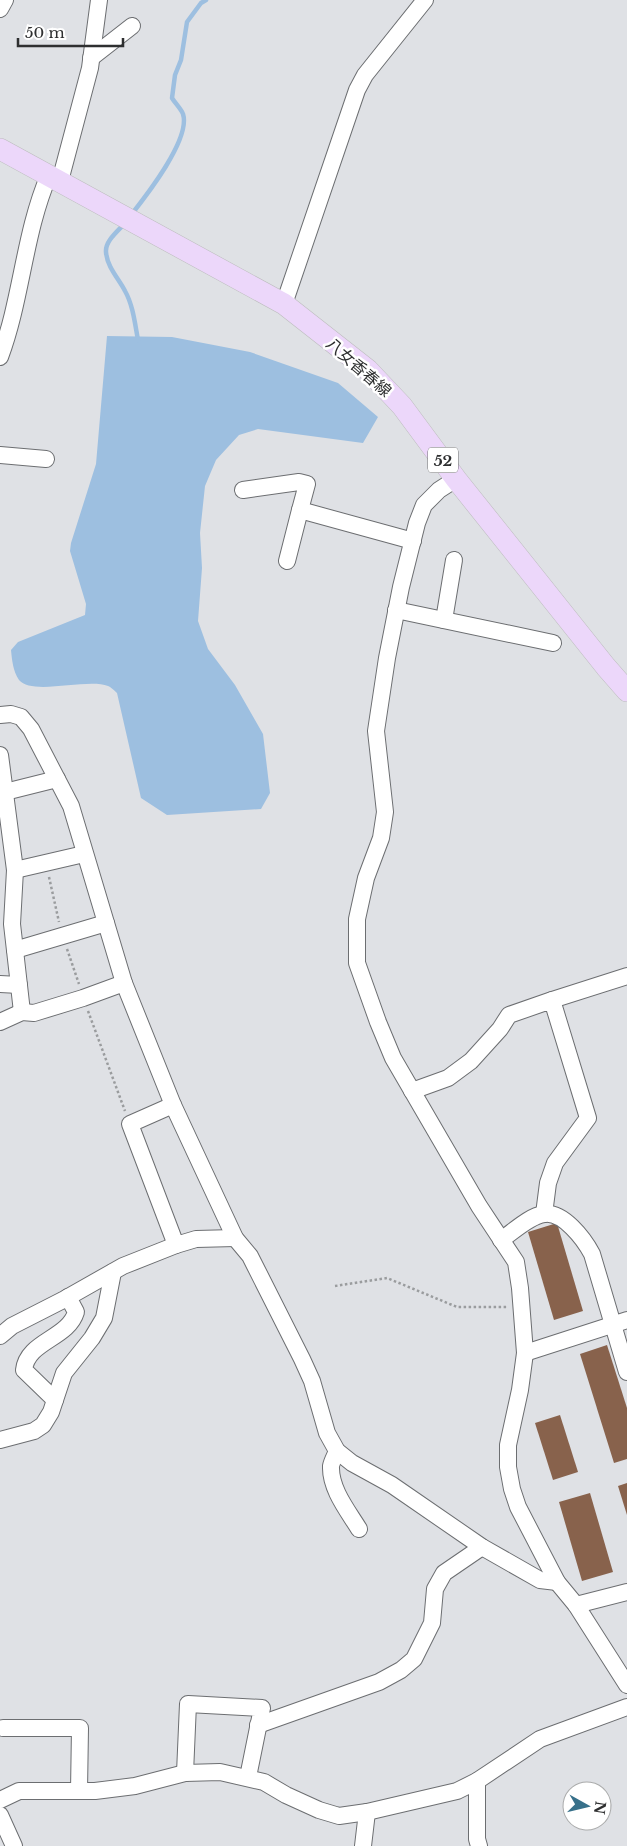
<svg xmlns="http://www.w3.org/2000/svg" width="627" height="1846" viewBox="0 0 627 1846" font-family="'Libre Baskerville','Noto Sans JP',serif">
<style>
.water{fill:#9dbfe0}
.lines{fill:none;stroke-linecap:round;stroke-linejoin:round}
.stream{stroke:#9dbfe0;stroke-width:4.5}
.building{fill:#88624c}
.minor-casing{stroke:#6c6e71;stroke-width:18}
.major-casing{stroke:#bcbcbd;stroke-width:22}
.path{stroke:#9a9c9e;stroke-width:2.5;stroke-dasharray:2.5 2.5;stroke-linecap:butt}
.minor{stroke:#fff;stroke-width:16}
.major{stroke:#ecd7fa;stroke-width:21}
.labels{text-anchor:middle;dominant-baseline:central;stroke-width:5;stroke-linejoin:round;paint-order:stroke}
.shield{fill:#fff;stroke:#6d6d6e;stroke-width:1}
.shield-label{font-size:15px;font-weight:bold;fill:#2e2f30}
.street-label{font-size:16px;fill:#2e2f30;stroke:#fff}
</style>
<rect width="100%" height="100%" fill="#dfe1e5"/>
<path class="water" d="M107,336l65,1 78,15 88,31 40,34 -15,26 -105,-14 -19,6 -23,25 -11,26 -5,47 2,35 -4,53 10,28 27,36 28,49 7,59 -9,16 -94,6 -26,-17 -24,-105c-2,-2 -6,-6 -9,-7 -21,-8 -76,10 -89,-6 -6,-9 -7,-20 -8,-30l7,-8 67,-27 1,-11 -16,-53 1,-8 25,-79z"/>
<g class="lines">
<g class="stream">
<path d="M131,215c15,-19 60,-76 52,-101 -2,-5 -8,-11 -11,-16l3,-23 6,-15 6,-38 14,-19 5,-3"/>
<path d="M125,223c-7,8 -20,18 -19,29 1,15 13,27 19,39 8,14 10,33 13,49"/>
</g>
</g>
<g class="building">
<polygon points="557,1223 583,1311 554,1320 528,1232"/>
<polygon points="607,1345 627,1408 627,1459 614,1463 580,1354"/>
<polygon points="560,1415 578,1472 553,1480 535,1423"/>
<polygon points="627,1483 627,1515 618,1486"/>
<polygon points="590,1493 613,1572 582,1581 559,1502"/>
</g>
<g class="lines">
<defs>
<g id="minor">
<polyline points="0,9 5,0"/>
<polyline points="91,58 132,26"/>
<polyline points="60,181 90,68 99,0"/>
<polyline points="284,304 357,90 365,75 425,0"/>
<path d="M0,357c22,-59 24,-124 49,-182"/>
<polyline points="0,455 46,459"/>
<polyline points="456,479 439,490 424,505 417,523 401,587 387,658 376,731 385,812 381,838 366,878 357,919 357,963 378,1022 393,1058 479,1206 516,1262 520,1288 525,1353 520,1390 508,1445 508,1467 512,1489 518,1507 557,1582 576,1605 627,1685"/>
<polyline points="243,490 299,482 307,484 300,510"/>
<polyline points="287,561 300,510 413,541"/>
<polyline points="396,610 553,643"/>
<polyline points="444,620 454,560"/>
<polyline points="0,715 11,714 21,717 31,729 71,806 124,983 173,1105 235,1238 250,1256 302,1359 312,1381 327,1433 337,1451 352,1463 392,1485 482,1547 540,1580 557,1582"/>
<polyline points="0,755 15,870 12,924 22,1012"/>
<polyline points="5,792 57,779"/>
<polyline points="15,870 84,854"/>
<polyline points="15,950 106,923"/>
<polyline points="0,984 19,985"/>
<polyline points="552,1000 627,976"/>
<polyline points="0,1022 22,1012 34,1013 83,998 124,983"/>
<polyline points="412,1091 448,1078 471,1061 500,1029 509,1015 552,1000 588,1118 555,1163 548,1183 544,1214"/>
<polyline points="173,1105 130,1124 176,1245 196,1239 235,1238"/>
<path d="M501,1240c12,-8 28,-24 43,-26 19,-3 40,25 48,40l35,118"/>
<polyline points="0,1336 12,1326 63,1300 123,1266 176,1245"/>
<polyline points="525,1353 627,1320"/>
<path d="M55,1400l-31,-30c3,-29 44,-31 52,-58l-8,-15"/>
<polyline points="0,1440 34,1431 43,1425 51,1412 64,1373 92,1338 104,1318 113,1272"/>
<path d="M337,1451c-2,5 -5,10 -6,15 -1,23 17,45 28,63"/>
<polyline points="576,1605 627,1592"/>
<polyline points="258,1725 379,1682 401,1670 414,1659 432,1623 435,1589 444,1573 482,1547"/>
<polyline points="3,1728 80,1728 79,1791"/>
<polyline points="185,1773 188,1704 262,1708 248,1777"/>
<polyline points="477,1781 477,1839 479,1846"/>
<polyline points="0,1800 19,1791 95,1791 135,1786 185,1773 220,1772 264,1782 286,1795 319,1810 339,1816 367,1812 457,1791 477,1781 540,1739 627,1707"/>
<polyline points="0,1815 14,1846"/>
<polyline points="363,1846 367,1812"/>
</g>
<polyline id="major" points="0,149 284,304 368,370 402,406 456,479 606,667 627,691"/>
</defs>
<use href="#minor" class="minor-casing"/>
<use href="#major" class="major-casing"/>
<g class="path">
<polyline points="49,877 59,922"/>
<polyline points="67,949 79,984"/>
<polyline points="88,1011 125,1111"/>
<polyline points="335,1286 387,1278 457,1307 508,1307"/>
</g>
<use href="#minor" class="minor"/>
<use href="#major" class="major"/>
</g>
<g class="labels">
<rect class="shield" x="428" y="447.5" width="30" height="25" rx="4"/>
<g class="shield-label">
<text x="443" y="460">52</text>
</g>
<g class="street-label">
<text transform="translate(359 367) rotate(41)">八女香春線</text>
</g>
</g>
<g transform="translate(587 1806) rotate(98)"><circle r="24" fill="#ffffff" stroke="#abacac"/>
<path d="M0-4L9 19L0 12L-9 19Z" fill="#37708a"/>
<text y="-8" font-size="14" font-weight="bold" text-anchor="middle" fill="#2e2f30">N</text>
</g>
<path d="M18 38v8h105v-8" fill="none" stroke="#2e2f30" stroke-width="2.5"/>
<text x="25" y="38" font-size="15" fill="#2e2f30" stroke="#ffffff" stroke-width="4" paint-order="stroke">50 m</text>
</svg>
